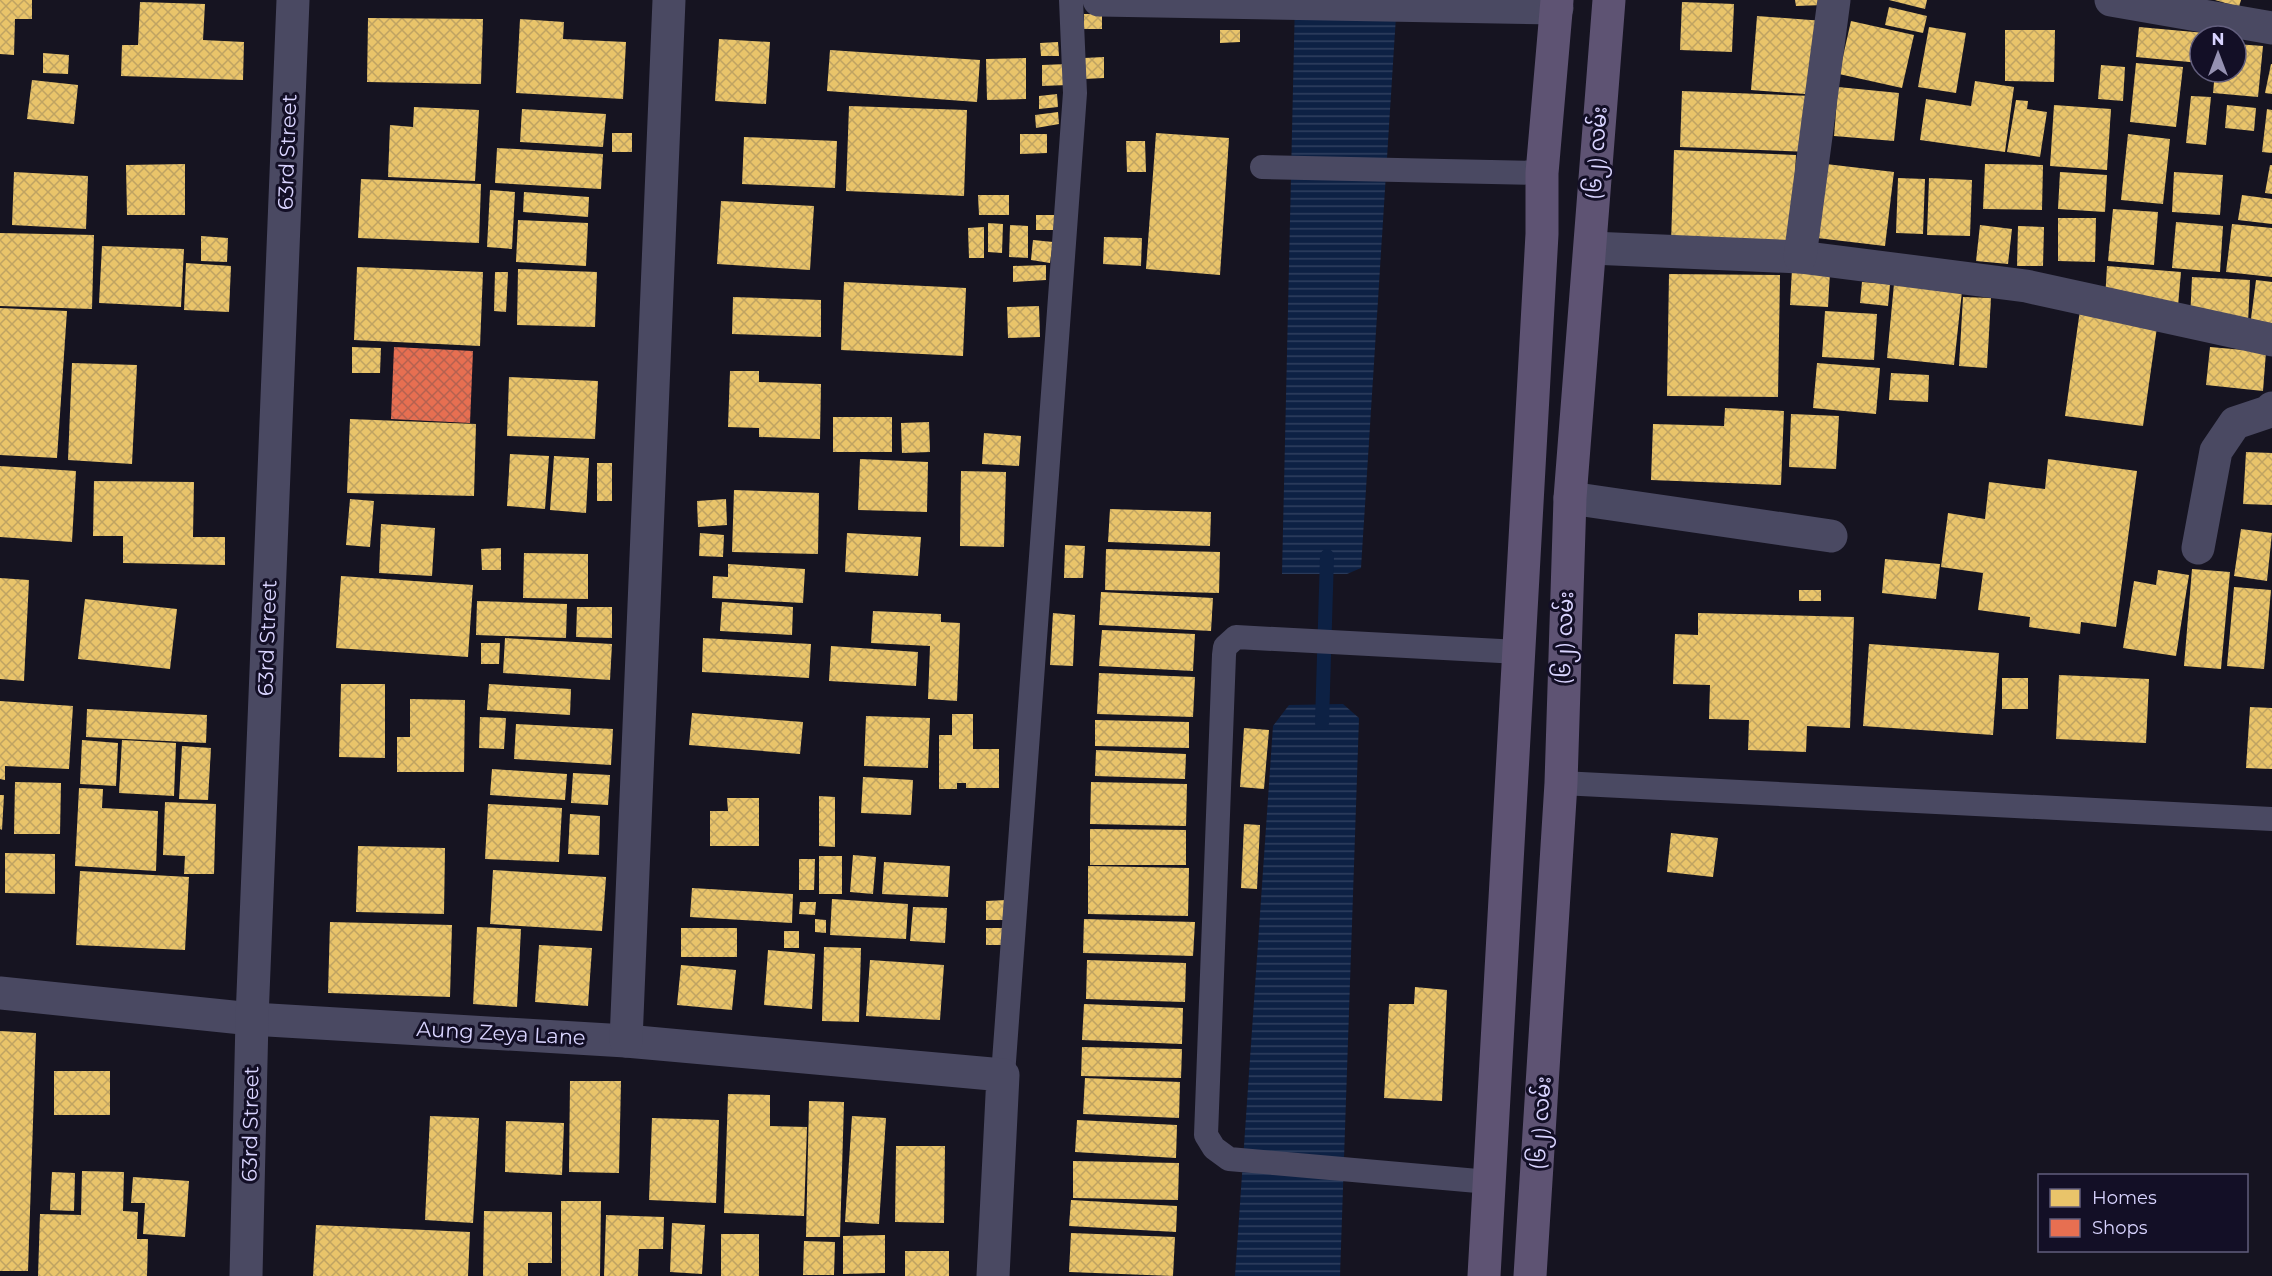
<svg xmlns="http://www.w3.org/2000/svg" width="2272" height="1276" viewBox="0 0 2272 1276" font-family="Montserrat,'Noto Sans Myanmar',sans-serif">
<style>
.water{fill:url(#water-rules)}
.homes{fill:url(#homes-cross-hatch)}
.shops{fill:url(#shops-cross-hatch)}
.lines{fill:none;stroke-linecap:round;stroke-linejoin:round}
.stream{stroke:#0d2144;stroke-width:14}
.lane{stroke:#4a4962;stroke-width:24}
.street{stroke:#4a4962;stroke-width:33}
.primary{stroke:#5e5373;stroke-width:33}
.labels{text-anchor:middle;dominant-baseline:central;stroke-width:6;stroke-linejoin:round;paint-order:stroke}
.street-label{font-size:21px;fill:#d9d4ff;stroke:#130f26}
</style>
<defs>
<pattern id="water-rules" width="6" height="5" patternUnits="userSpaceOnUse" patternTransform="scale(1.5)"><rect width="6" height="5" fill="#0d2144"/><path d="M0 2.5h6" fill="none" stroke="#304060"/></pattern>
<pattern id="homes-cross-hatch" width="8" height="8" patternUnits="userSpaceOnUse" patternTransform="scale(1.5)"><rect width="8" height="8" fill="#e9c46a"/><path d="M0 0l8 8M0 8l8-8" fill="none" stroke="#bfa362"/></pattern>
<pattern id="shops-cross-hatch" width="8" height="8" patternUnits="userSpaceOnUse" patternTransform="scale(1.5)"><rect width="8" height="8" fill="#e76f51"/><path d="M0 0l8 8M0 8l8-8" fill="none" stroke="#b56150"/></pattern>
</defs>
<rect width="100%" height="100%" fill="#161421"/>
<g class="water">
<polygon points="1295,0 1397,0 1361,568 1347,574 1282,574"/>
<polygon points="1343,704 1359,718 1340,1276 1235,1276 1273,726 1289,705"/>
</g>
<g class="homes">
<polygon points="0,0 32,0 32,19 15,19 14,55 0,54"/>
<polygon points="1795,0 1823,0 1823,5 1796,6"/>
<polygon points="1889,0 1927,0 1925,9"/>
<polygon points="2215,0 2241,0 2239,7"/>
<polygon points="140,2 205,4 203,40 244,42 243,80 121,76 122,45 138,45"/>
<polygon points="1682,2 1734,4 1732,52 1680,50"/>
<polygon points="1889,7 1927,16 1923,33 1885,25"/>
<rect x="1084" y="14" width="18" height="15"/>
<polygon points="1757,16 1824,21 1818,95 1751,90"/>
<polygon points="368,18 483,19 481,84 367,82"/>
<polygon points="520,19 564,22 563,39 626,42 623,99 516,93"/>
<polygon points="1851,21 1914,35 1902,88 1839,74"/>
<polygon points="1929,27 1966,33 1956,93 1918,87"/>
<polygon points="2139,27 2216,34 2216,36 2200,36 2200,63 2136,57"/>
<polygon points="1220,30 1240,30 1240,42 1220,43"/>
<polygon points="2005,30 2055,30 2054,82 2005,81"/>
<polygon points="719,39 770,42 766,104 715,101"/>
<polygon points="1058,42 1059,56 1041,56 1040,43"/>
<polygon points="2236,44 2263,46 2258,97 2213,93 2215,72 2236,72"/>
<polygon points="830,50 980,60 977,102 827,91"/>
<polygon points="43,53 69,55 68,74 43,73"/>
<polygon points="1104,57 1104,78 1084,79 1084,58"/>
<polygon points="1026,58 1026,99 987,100 986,59"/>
<polygon points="2136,63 2183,67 2176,127 2130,122"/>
<polygon points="1067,64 1068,85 1042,86 1042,65"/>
<polygon points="2271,64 2272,64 2272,94 2265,93"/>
<polygon points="2101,65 2125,67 2123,101 2098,99"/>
<polygon points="32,80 78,85 74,124 27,119"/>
<polygon points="1975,81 2014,87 2005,152 1920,140 1926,99 1971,106"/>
<polygon points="1838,87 1899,93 1894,141 1834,136"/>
<polygon points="1682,91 1813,96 1810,152 1680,147"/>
<polygon points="1057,94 1058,107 1039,109 1039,96"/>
<polygon points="2191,96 2211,97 2206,145 2186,143"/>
<polygon points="2016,100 2028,101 2027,109 2047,112 2040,157 2007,152"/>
<polygon points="2054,105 2111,109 2107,170 2050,166"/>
<polygon points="2227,105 2256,108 2254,131 2225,128"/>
<polygon points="849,106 967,110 964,196 846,191"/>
<polygon points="414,107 479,110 475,181 388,177 390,125 413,127"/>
<polygon points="522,109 606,114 603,147 520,142"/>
<polygon points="2267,109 2272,110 2272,153 2262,152"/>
<polygon points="1058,112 1059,124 1036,128 1035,115"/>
<rect x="612" y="133" width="20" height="19"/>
<polygon points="1156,133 1229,138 1220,275 1146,269"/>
<polygon points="1020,134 1047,134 1047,153 1020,154"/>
<polygon points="2128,134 2170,139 2163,204 2121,200"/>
<polygon points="744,137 837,141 835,188 742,184"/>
<polygon points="1126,141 1145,141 1146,172 1127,172"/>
<polygon points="497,148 603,154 601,189 495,183"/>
<polygon points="1674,150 1796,155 1791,247 1671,243"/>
<polygon points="185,164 185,215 127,215 126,165"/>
<polygon points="1826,164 1894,172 1885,246 1817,238"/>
<polygon points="1985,164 2043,165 2042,210 1983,209"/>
<polygon points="2270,165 2272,165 2272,194 2265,193"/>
<polygon points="14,172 88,176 86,229 12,225"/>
<polygon points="2060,172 2107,175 2105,212 2058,209"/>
<polygon points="2174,172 2223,175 2220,215 2172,212"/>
<polygon points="1898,178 1925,179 1923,234 1896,233"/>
<polygon points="1929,178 1972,180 1970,236 1927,235"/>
<polygon points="361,179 481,184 479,243 358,238"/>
<polygon points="490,190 515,192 512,249 487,247"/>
<polygon points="524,192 589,197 588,217 523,212"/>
<polygon points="978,195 1009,195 1009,215 979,215"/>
<polygon points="2242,195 2272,199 2272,224 2238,220"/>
<polygon points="721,201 814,206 810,270 717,264"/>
<polygon points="2113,209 2158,212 2154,265 2108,261"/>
<rect x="1036" y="215" width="19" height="15"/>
<polygon points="2058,218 2096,218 2095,262 2058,261"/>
<polygon points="518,220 588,223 586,266 516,262"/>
<polygon points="2176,222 2223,226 2220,272 2172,268"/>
<polygon points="988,223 1003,224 1002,253 988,252"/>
<polygon points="2232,224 2272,228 2272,277 2226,272"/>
<polygon points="1010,225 1028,226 1028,258 1009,257"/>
<polygon points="1980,225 2012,229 2008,264 1976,261"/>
<polygon points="2018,226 2044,227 2043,266 2017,266"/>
<polygon points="984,227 984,258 969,258 968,228"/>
<polygon points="0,233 94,235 92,309 0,306"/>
<polygon points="201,236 228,238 227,262 201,261"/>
<polygon points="1104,237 1142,238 1141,266 1103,264"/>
<polygon points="1033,240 1053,242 1050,263 1031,260"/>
<polygon points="102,246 184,249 181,307 99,303"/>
<polygon points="186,263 231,266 229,312 184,310"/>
<polygon points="1046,265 1046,280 1013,282 1013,266"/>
<polygon points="2107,266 2181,272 2178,306 2105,300"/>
<polygon points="357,267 483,272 480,346 354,340"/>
<polygon points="518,269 597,272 595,327 517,325"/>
<polygon points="1792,269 1830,272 1828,307 1790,305"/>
<polygon points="495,272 508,272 506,312 494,311"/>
<polygon points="1669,274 1780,275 1778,397 1667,396"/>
<polygon points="2192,277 2250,280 2248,323 2190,320"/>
<polygon points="2256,280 2272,282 2272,329 2250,326"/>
<polygon points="844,282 966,288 963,356 841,350"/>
<polygon points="1862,282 1890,284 1888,306 1860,303"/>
<polygon points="1894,284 1962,291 1954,365 1887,358"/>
<polygon points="733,297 821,300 821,337 732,334"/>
<polygon points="1963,297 1991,298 1987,368 1959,366"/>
<polygon points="1039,306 1040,337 1008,338 1007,307"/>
<polygon points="0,308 67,311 57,458 0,455"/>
<polygon points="2080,310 2158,320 2143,426 2065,416"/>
<polygon points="1825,311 1877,314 1874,360 1822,357"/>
<polygon points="352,347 381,348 380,373 352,373"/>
<polygon points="2210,347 2266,352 2263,391 2206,385"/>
<polygon points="72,363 137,365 132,464 68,460"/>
<polygon points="1817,363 1880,368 1876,414 1813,408"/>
<polygon points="730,371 759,371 759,382 821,384 820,439 759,437 759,428 728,427"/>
<polygon points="1891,373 1929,375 1928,402 1889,400"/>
<polygon points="509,377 598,381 595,439 507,436"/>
<polygon points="1725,408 1784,411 1781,485 1651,480 1653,424 1724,426"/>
<polygon points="1791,414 1839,416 1836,469 1789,467"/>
<rect x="833" y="417" width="59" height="35"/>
<polygon points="350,419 476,424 474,496 347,493"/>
<polygon points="929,422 930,452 902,453 901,423"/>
<polygon points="984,433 1021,436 1019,466 982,464"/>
<polygon points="2246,452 2272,453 2272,505 2243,504"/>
<polygon points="510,454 549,456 545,509 507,506"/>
<polygon points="554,456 589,458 586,513 550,510"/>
<polygon points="860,459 928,462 927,512 858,510"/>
<polygon points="2048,459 2137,471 2116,627 2081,622 2080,634 2029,627 2030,617 1978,610 1983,573 1941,567 1948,513 1985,519 1989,482 2045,489"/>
<rect x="597" y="463" width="15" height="38"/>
<polygon points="0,466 76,471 72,542 0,537"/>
<polygon points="961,471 1006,472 1004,547 960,546"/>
<polygon points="94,481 194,482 193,537 225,537 225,565 123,563 123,536 93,536"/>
<polygon points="734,490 819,493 818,554 732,552"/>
<polygon points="350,499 374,501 370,547 346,545"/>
<polygon points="726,499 727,525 698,527 697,501"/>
<polygon points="1110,509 1211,512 1210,546 1108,542"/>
<polygon points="381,524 435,528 432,576 379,573"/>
<polygon points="2241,529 2272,533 2267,581 2234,576"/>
<polygon points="700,533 724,535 723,557 699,556"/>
<polygon points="847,533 921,537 918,576 845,572"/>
<polygon points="1065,545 1085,546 1083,578 1064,578"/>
<polygon points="501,548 501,570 482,570 481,549"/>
<polygon points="1106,549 1220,552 1219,593 1105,590"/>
<polygon points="524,553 588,554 588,599 523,598"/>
<polygon points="1885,559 1940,564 1936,599 1882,593"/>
<polygon points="728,564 805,569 803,603 712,598 713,576 728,577"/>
<polygon points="2192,569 2230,572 2221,669 2184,666"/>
<polygon points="2158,570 2189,575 2176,656 2123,648 2134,581 2156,585"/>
<polygon points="341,576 473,585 468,657 336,648"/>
<polygon points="0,578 29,580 24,681 0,679"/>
<polygon points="2234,587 2271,590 2264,669 2227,666"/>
<rect x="1799" y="590" width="22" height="11"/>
<polygon points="1101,592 1213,598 1211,631 1099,625"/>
<polygon points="85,599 177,609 170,669 78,659"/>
<polygon points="477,601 567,604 566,638 476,635"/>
<polygon points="722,602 793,607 792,635 720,631"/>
<polygon points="577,607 612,607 612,638 576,637"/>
<polygon points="873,611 941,614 941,622 960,623 957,701 928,699 930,646 871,643"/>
<polygon points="1053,613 1075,615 1073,666 1050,665"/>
<polygon points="1698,613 1854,617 1850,728 1807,726 1806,752 1748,750 1749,720 1709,719 1710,685 1673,684 1675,634 1698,635"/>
<polygon points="1102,630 1195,634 1193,671 1099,666"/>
<polygon points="505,638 612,644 610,680 503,673"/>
<polygon points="703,638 811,644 809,678 702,672"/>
<polygon points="481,643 500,643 499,664 481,664"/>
<polygon points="1869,644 1999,653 1993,735 1863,726"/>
<polygon points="831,646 918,652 916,686 829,681"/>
<polygon points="1099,673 1195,677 1193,717 1097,714"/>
<polygon points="2059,675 2149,679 2146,743 2056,739"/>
<rect x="2002" y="678" width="26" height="31"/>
<polygon points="341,684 385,684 385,758 339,757"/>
<polygon points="489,684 571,689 570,715 487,710"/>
<polygon points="410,699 465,700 464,772 397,772 397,737 410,737"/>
<polygon points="0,701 73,706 69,769 5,766 5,780 0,779"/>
<polygon points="2250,707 2272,708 2272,769 2246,768"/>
<polygon points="87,709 207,715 206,743 86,737"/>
<polygon points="692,713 803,722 800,754 689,745"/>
<polygon points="952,714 973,714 973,749 999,749 999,788 966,788 966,783 957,783 957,789 939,789 939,735 952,735"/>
<polygon points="866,716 930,718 928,768 864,766"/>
<polygon points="480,717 506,718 504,749 479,748"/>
<polygon points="1095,720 1189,722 1189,748 1095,746"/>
<polygon points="516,724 613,729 611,765 514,759"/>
<polygon points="1244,728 1269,730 1264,789 1240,787"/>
<polygon points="82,740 118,743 116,786 80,784"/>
<polygon points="122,740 176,743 174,796 119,793"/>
<polygon points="182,746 211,748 208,800 179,799"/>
<polygon points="1096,750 1186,754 1185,779 1095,776"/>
<polygon points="492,769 567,774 565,800 490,795"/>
<polygon points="573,773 610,775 608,805 571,803"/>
<polygon points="863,777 913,780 911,815 861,813"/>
<polygon points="15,782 61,783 60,834 14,834"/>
<polygon points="1091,782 1187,784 1186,826 1090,824"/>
<polygon points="79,788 103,789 102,808 158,811 156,871 75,866"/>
<polygon points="0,795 4,795 2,830 0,829"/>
<polygon points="819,796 835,797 835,847 819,846"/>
<polygon points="727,798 759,798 759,846 710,846 710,811 728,811"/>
<polygon points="165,802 216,804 214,874 184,874 185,856 163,855"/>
<polygon points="488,804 562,808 559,862 485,859"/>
<polygon points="570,814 600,816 599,855 568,854"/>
<polygon points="1244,824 1260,825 1257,889 1241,888"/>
<polygon points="1090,829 1186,830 1186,865 1090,865"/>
<polygon points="1671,833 1718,838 1713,877 1667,872"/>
<polygon points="358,846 445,848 444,914 356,912"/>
<polygon points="5,853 55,854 55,894 5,893"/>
<polygon points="853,855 876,857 873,894 850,892"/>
<rect x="819" y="856" width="23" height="38"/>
<polygon points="799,859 815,859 814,890 799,890"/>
<polygon points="884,862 950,866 948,897 882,894"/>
<polygon points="1088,866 1189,868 1188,916 1088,914"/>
<polygon points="493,870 606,877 602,931 490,924"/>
<polygon points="80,871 189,877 185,950 76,945"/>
<polygon points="692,888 793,894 792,923 690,917"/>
<polygon points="832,899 908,904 906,939 830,935"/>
<polygon points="1007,900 1007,920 986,920 986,901"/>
<polygon points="800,902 816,902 815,915 799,914"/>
<polygon points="913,907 947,908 945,943 910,941"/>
<polygon points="815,919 826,920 826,933 815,932"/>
<polygon points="1084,919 1195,922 1193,956 1083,953"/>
<polygon points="330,922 452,925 450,997 328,993"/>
<polygon points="477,927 521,929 517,1007 473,1004"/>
<rect x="681" y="928" width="56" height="29"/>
<polygon points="986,928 1005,928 1006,945 986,945"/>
<rect x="784" y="931" width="15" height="17"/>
<polygon points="539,945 592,948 588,1006 535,1002"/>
<polygon points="824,947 861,948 859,1022 822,1021"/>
<polygon points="768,950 815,954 812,1009 764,1005"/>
<polygon points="870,960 944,965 940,1020 866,1016"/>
<polygon points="1087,960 1186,963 1185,1002 1086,999"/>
<polygon points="681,965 736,970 732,1010 677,1005"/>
<polygon points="1415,987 1447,990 1442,1101 1384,1098 1389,1004 1414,1004"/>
<polygon points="1084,1004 1183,1008 1182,1044 1082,1040"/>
<polygon points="0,1031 36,1033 28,1271 0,1271"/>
<polygon points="1082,1047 1182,1049 1181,1078 1081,1076"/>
<rect x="54" y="1071" width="56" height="44"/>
<polygon points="1085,1078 1180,1082 1179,1118 1083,1114"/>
<polygon points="570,1081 621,1081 619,1173 569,1172"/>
<polygon points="728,1094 770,1095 770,1126 807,1127 804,1216 724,1213"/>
<polygon points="809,1101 844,1102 840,1237 806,1237"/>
<polygon points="430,1116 479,1118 473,1223 425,1220"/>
<polygon points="852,1116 886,1118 879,1224 845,1222"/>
<polygon points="652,1118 719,1120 716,1203 649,1200"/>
<polygon points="1077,1120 1177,1125 1176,1158 1075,1152"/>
<polygon points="506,1121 564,1123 562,1175 505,1172"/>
<polygon points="896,1146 945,1146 944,1223 895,1222"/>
<polygon points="1073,1161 1179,1163 1178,1200 1073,1198"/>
<polygon points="82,1171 124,1172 123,1211 138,1212 137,1239 148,1239 147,1276 38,1276 40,1214 81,1215"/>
<polygon points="52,1172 75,1173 74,1211 50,1210"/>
<polygon points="133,1177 189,1181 185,1237 143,1234 145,1203 131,1203"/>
<polygon points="1071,1200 1177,1206 1176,1232 1069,1226"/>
<polygon points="561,1201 601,1201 600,1276 561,1276"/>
<polygon points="484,1211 552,1212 552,1263 528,1263 528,1276 483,1276"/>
<polygon points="606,1215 664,1217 663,1249 639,1249 638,1276 604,1276"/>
<polygon points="672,1223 705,1225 702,1274 670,1272"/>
<polygon points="316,1225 470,1232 468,1276 313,1276"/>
<polygon points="1071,1233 1175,1237 1173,1276 1069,1272"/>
<rect x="721" y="1234" width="38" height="42"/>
<polygon points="885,1235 885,1273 843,1274 843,1236"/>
<polygon points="804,1241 835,1242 834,1275 803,1275"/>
<rect x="905" y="1251" width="44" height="25"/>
</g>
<polygon class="shops" points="394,347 473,351 470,423 391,419"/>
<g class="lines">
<polyline class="stream" points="1322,723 1327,556"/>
<g class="lane">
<polyline points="1262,167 1542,173"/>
<polyline points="1561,783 2272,819"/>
<polyline points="1003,1075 1075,93 1071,0"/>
<polyline points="1489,1182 1229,1159 1214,1148 1206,1135 1224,655 1225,647 1236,637 1519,652"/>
</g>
<g class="street">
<polyline points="1099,0 1557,8"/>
<polyline points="2111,0 2272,28"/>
<polyline points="1591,248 1800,257 2026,286 2272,340"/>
<polyline points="1800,257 1834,0"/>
<polyline points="1570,498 1831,536"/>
<polyline points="2198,548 2216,451 2235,423 2268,412 2272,408"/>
<polyline points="0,993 252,1019 626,1041 1003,1075 993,1276"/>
<polyline points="626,1041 669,0"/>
<polyline points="246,1276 252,1019 293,0"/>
</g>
<g class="primary">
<polyline points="1484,1276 1542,234 1542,173 1557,0"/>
<polyline points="1530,1276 1561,783 1570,498 1609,0"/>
</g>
</g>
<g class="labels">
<g class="street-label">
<text transform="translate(287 152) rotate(-88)">63rd Street</text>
<text transform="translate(1596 153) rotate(-86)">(၆၂) လမ်း</text>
<text transform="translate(267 638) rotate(-88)">63rd Street</text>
<text transform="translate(1564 638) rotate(-88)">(၆၂) လမ်း</text>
<text transform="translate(501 1033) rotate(3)">Aung Zeya Lane</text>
<text transform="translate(1540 1123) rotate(-86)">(၆၂) လမ်း</text>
<text transform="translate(250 1124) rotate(-89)">63rd Street</text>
</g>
</g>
<rect x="2038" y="1174" width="210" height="78" fill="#130f26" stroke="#625e7d" stroke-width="1.5"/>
<rect x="2050" y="1189" width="30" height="18" fill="#e9c46a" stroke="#625e7d" stroke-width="1.5"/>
<text x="2092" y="1204" font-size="18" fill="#d9d4ff">Homes</text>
<rect x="2050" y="1219" width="30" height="18" fill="#e76f51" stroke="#625e7d" stroke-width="1.5"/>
<text x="2092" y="1234" font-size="18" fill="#d9d4ff">Shops</text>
<g transform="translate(2218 54)"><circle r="28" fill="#130f26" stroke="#625e7d" stroke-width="1.5"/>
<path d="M0-4.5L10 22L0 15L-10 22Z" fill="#9591b1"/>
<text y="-9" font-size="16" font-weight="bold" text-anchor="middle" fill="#d9d4ff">N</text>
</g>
</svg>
